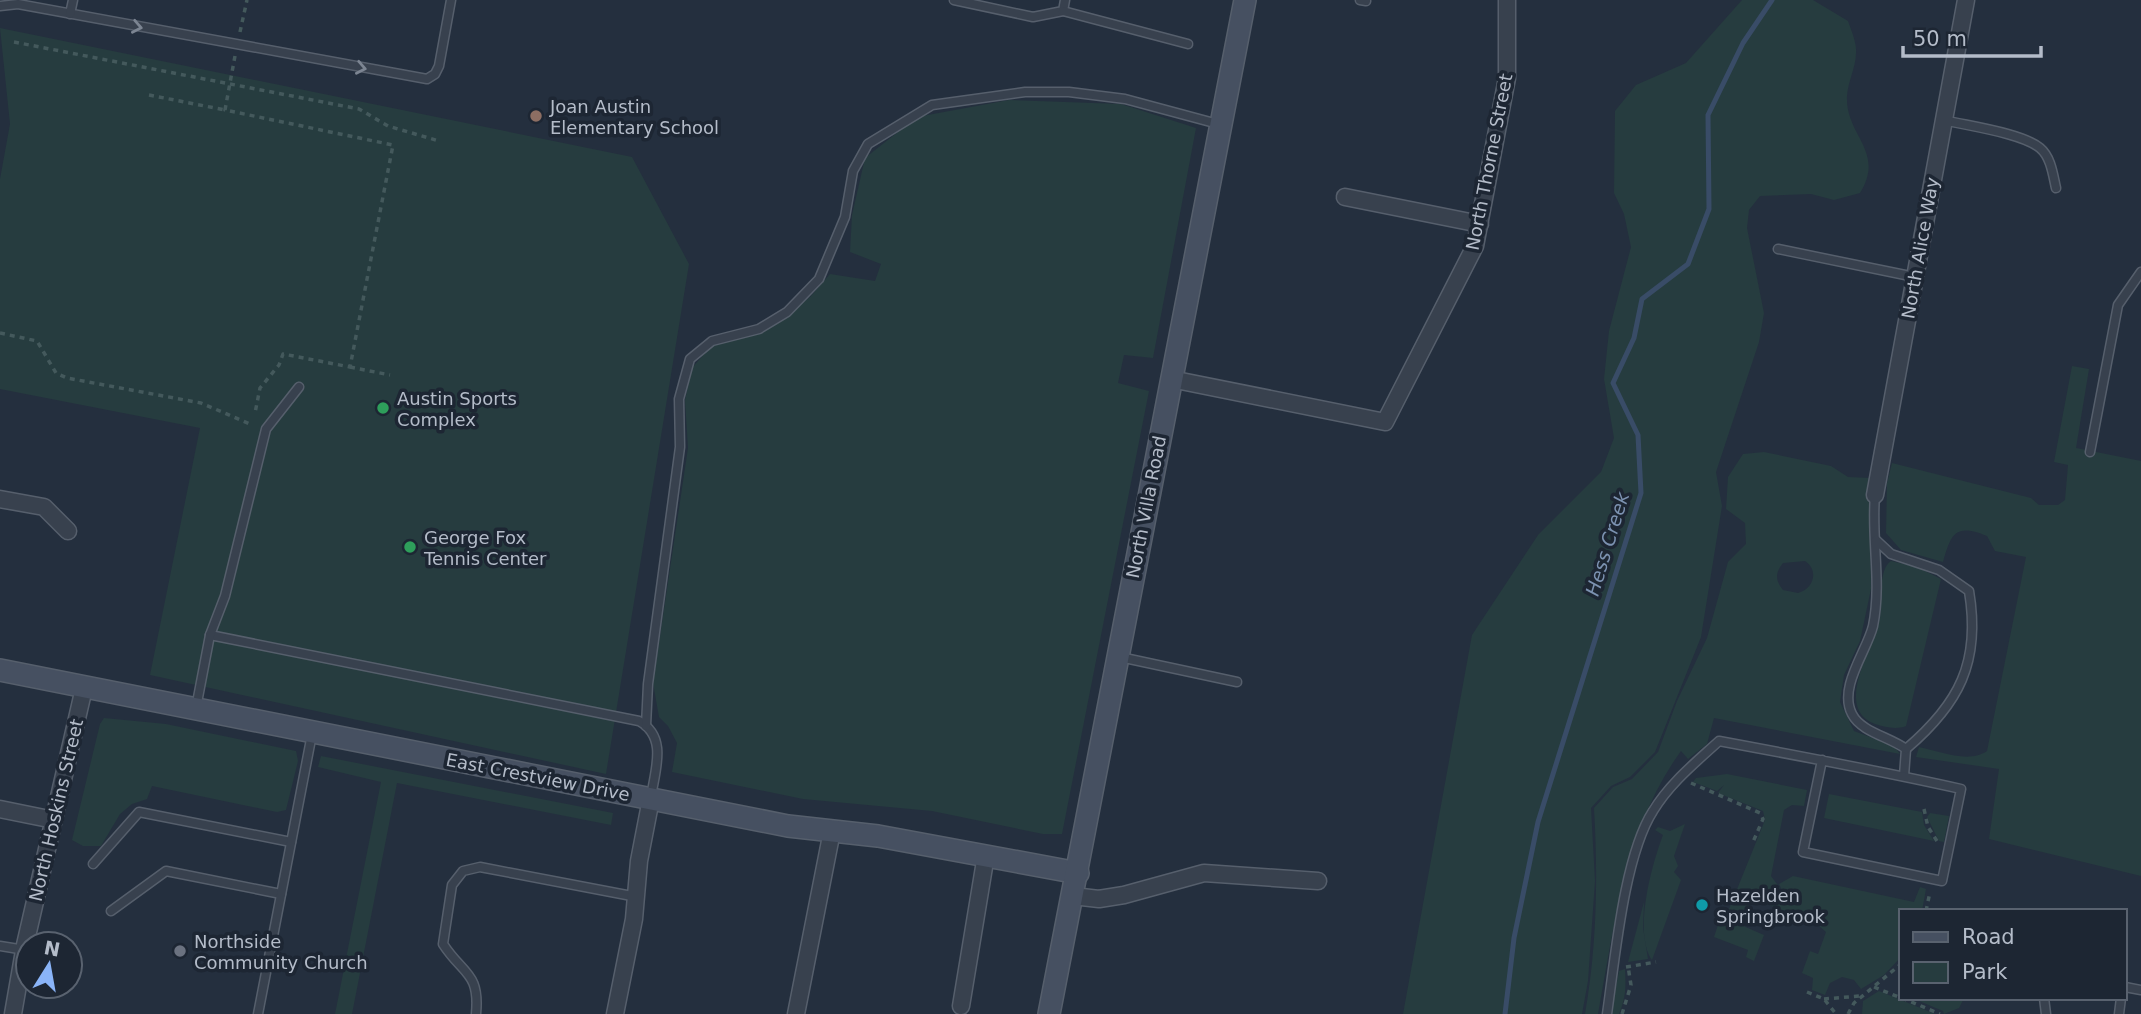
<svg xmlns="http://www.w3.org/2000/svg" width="2141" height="1014" viewBox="0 0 2141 1014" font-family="'DejaVu Sans',sans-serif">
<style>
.green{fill:#263c3f;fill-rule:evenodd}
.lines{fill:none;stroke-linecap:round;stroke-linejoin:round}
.stream{stroke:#394c67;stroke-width:5}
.lane-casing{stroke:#565f6c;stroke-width:11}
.street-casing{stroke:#565f6c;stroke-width:19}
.secondary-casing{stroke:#565f6c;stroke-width:24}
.path{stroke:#44595c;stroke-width:3.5;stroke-dasharray:5 5;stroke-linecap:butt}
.lane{stroke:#38414e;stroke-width:8}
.street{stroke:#38414e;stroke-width:16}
.secondary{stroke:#465061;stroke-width:21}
.oneway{stroke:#7c8592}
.education-dot{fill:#8d6e63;stroke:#1d2633;stroke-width:2.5}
.leisure-dot{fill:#2e9e5b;stroke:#1d2633;stroke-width:2.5}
.culture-dot{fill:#0f9aa8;stroke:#1d2633;stroke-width:2.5}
.worship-dot{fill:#6b7280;stroke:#1d2633;stroke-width:2.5}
.labels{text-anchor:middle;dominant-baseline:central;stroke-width:7;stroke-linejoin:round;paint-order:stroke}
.poi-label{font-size:18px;fill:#b4bcc9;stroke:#1d2633;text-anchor:start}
.street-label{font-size:18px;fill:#b4bcc9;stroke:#1d2633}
.water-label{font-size:19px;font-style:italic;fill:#7c92b1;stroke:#1d2633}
</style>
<rect width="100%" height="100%" fill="#242f3e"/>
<g class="green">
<path d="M1742,0h71l35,21c3,9 9,22 8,32 0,14 -8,28 -9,43 -2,40 39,55 13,97l-26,7 -23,-6 -51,2 -11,14 -2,18 17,85 -5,29 -43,130 6,34 -21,131 -46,115 -25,25 -19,9 -20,22 4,73 -7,100 -6,33h-179l69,-379 66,-100 63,-63 13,-34 -10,-59 5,-48 22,-84 -7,-33 -10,-21 1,-82 21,-26 50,-22z"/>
<polygon points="0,28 632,157 689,264 606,774 150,675 200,428 0,389 0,179 10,124"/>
<polygon points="1009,100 1121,104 1196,128 1153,358 1124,355 1118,383 1149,391 1062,834 1043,834 932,811 803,799 672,772 677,743 668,726 659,717 653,683 688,448 685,400 692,368 712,345 763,332 810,297 830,274 875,281 881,264 850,252 852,215 865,158 917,117"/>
<path d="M2072,366l17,3 -13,79 65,13v415l-152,-37 10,-70 -83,-12 3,-10c20,4 50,17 68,4l39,-194 -31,-6 -8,-15c-32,-13 -36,-2 -44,26l-42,-12 -15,-17 1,-50 5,-20 139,35 8,7h19l7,-5 3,-35 -14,-3z"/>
<path d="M1764,452l67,14 17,11 22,1 1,111 -11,52 -16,34 -4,27 14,29 40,15 6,8 -186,-36 -7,26 -19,15 -7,-8c-56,77 -66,172 -83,263h-13c12,-69 13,-137 9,-206l19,-21 19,-8 26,-27 19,-51 30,-63 21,-76 18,-18 -1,-21 -19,-14 2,-32 15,-23zM1805,561c14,9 9,28 -7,32l-15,-3c-8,-10 -8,-17 0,-27z"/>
<path d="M1891,561l26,6 24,12 -35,147c-10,4 -21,1 -31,-2 -43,-16 0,-79 5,-107 2,-14 -2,-48 11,-56z"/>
<polygon points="104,718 166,724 296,751 298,761 286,810 277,812 152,786 147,799 132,804 120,814 101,846 83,846 72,840 100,724"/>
<polygon points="321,756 613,813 611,825 397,783 352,1014 335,1014 381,782 318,767"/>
<polygon points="1727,774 1807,790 1804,806 1792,805 1784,810 1771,876 1780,888 1776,892 1769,891 1776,894 1780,892 1781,888 1779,884 1793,876 1914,902 1920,887 1926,889 1922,911 1901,911 1901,957 1884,975 1861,989 1854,980 1842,977 1830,983 1825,995 1812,990 1813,978 1802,973 1810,951 1818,954 1826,932 1818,925 1752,898 1741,925 1764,935 1754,961 1746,957 1748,950 1714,937 1722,913 1727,914 1765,820 1763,811 1718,793 1724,785 1717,791 1693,782 1696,778"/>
<polygon points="1829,794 1922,812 1924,825 1934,841 1824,818"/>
<polygon points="1930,813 1949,816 1944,842 1939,841 1927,817"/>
<path d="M1685,824l-11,32 4,10 -4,6 7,8 -29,80c-19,-28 0,-96 11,-125l-8,-5 3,-3 12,4z"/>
<polygon points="1644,902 1643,928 1648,959 1628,962"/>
<path d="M1625,969c1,18 1,28 -6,45h-8l8,-43z"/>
<polygon points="1879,991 1935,1014 1862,1014 1863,1001"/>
<polygon points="1912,998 1964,998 1959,1008 1944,1014 1943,1011"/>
</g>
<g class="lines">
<polyline class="stream" points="1505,1014 1514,938 1538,822 1641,493 1638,435 1613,383 1634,338 1642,299 1688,264 1709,209 1708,115 1743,43 1772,0"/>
<defs>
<g id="lane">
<polyline points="954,0 1033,17 1063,11 1065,0"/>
<polyline points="1360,0 1366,1"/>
<polyline points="0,6 18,4 427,79 435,74 439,66 451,0"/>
<polyline points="1063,11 1188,44"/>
<polyline points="70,14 73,0"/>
<path d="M1944,120c24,6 78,13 96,28 11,9 13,27 16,40"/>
<polyline points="1778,249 1915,277"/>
<polyline points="2090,452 2118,305 2141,272"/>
<path d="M1875,495c-4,44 7,87 -2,131 -6,25 -35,61 -21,88 9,18 38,23 54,35l-2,27"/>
<path d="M1876,540l15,14 48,16 30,21c12,71 -10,113 -63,158"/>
<path d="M210,635l429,86c29,16 16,49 12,76"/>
<polyline points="1120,657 1237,682"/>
<polyline points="196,708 210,635 225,596 266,429 299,387"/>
<polyline points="646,726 648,684 680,447 679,399 690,359 712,341 759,329 787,312 819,279 845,217 853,171 868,144 932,105 1025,92 1069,92 1125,99 1218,124"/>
<polyline points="93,864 139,812 291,842"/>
<polyline points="111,911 166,871 281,894"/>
<polyline points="0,946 25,950"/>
<polyline points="2125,987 2141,990"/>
<polyline points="2044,998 2046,1014"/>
<polyline points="258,1014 312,734"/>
<path d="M476,1014c4,-42 -13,-39 -33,-70l9,-59 11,-14 17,-4 157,30"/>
<path d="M1607,1014c8,-55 17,-158 46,-203 17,-28 42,-48 66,-70 81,15 162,30 242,48l-19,92 -139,-29 19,-92"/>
<polyline points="2119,1014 2121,998"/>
</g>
<g id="street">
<polyline points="1345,197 1480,224"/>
<polyline points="1171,379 1385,422 1475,246 1507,78 1507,0"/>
<polyline points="1875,495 1966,0"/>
<polyline points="0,499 44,507 68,531"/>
<polyline points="0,809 54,820"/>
<polyline points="1073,896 1099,899 1124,895 1204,873 1318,881"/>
<polyline points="961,1006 986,855"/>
<polyline points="13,1014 25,945 84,688"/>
<polyline points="615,1014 634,919 639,861 651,799"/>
<polyline points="796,1014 832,831"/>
</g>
<g id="secondary">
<polyline points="0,670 788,826 878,836 1078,873"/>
<polyline points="1049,1014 1245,0"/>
</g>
</defs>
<use href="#lane" class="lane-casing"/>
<use href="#street" class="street-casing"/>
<use href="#secondary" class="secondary-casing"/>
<g class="path">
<polyline points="240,32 247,0"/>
<polyline points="14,42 359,109 388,126 439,141"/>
<polyline points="235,56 225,110 393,145 350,367 283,354 279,365 260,388 255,413"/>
<polyline points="149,95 225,110"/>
<polyline points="0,333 37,341 56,373 67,378 201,403 250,424"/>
<polyline points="350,367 390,375"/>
<polyline points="1691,783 1760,813 1763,819 1753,842"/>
<polyline points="1924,809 1928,827 1937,841"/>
<polyline points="1926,911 1930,892"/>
<polyline points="1626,967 1656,962"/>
<polyline points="1874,987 1901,998"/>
<polyline points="1807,992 1824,999 1836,1014"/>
<polyline points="1902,998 1940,1014"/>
<polyline points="1824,999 1860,996"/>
<polyline points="1622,1014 1631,985 1628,966"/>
<polyline points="1848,1014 1854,1003 1901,964"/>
</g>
<use href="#lane" class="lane"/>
<use href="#street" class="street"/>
<use href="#secondary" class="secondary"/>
</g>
<defs><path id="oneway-chevron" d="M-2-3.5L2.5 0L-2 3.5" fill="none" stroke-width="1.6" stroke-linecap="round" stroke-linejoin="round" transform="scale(1.75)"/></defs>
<g class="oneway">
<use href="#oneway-chevron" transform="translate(137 27) rotate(11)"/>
<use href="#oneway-chevron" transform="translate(361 68) rotate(11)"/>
</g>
<circle class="education-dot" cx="536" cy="116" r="7"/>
<g class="leisure-dot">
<circle cx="383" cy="408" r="7"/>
<circle cx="410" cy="547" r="7"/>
</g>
<circle class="culture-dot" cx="1702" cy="905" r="7"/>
<circle class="worship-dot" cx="180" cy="951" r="7"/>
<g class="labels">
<g class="poi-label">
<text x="550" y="106">Joan Austin<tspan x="550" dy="21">Elementary School</tspan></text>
<text x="397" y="398">Austin Sports<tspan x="397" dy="21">Complex</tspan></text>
<text x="424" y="537">George Fox<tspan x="424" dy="21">Tennis Center</tspan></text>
<text x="1716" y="895">Hazelden<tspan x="1716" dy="21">Springbrook</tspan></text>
<text x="194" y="941">Northside<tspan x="194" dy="21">Community Church</tspan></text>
</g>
<g class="street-label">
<text transform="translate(1489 162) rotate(-79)">North Thorne Street</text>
<text transform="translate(1920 248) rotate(-80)">North Alice Way</text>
<text transform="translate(1146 507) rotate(-79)">North Villa Road</text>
<text transform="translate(538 777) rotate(11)">East Crestview Drive</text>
<text transform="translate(56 810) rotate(-77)">North Hoskins Street</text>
</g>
<g class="water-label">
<text transform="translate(1607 544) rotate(-73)">Hess Creek</text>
</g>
</g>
<rect x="1899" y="909" width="228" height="91" fill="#1d2633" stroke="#59626f" stroke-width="2"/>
<rect x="1913" y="932" width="35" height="10" fill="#465061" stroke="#59626f" stroke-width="2"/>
<text x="1962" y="944" font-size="21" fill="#b4bcc9">Road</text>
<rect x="1913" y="962" width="35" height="21" fill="#263c3f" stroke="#59626f" stroke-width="2"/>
<text x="1962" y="979" font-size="21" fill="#b4bcc9">Park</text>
<g transform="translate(49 965) rotate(11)"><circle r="33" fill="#1d2633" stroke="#59626f" stroke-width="2"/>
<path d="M0-5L12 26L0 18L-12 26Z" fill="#8ab4f8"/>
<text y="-10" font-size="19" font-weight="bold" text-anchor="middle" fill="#b4bcc9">N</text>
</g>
<path d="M1903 46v10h138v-10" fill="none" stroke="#b4bcc9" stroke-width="3.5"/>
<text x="1913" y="46" font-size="21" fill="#b4bcc9" stroke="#1d2633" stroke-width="5" paint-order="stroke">50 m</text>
</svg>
